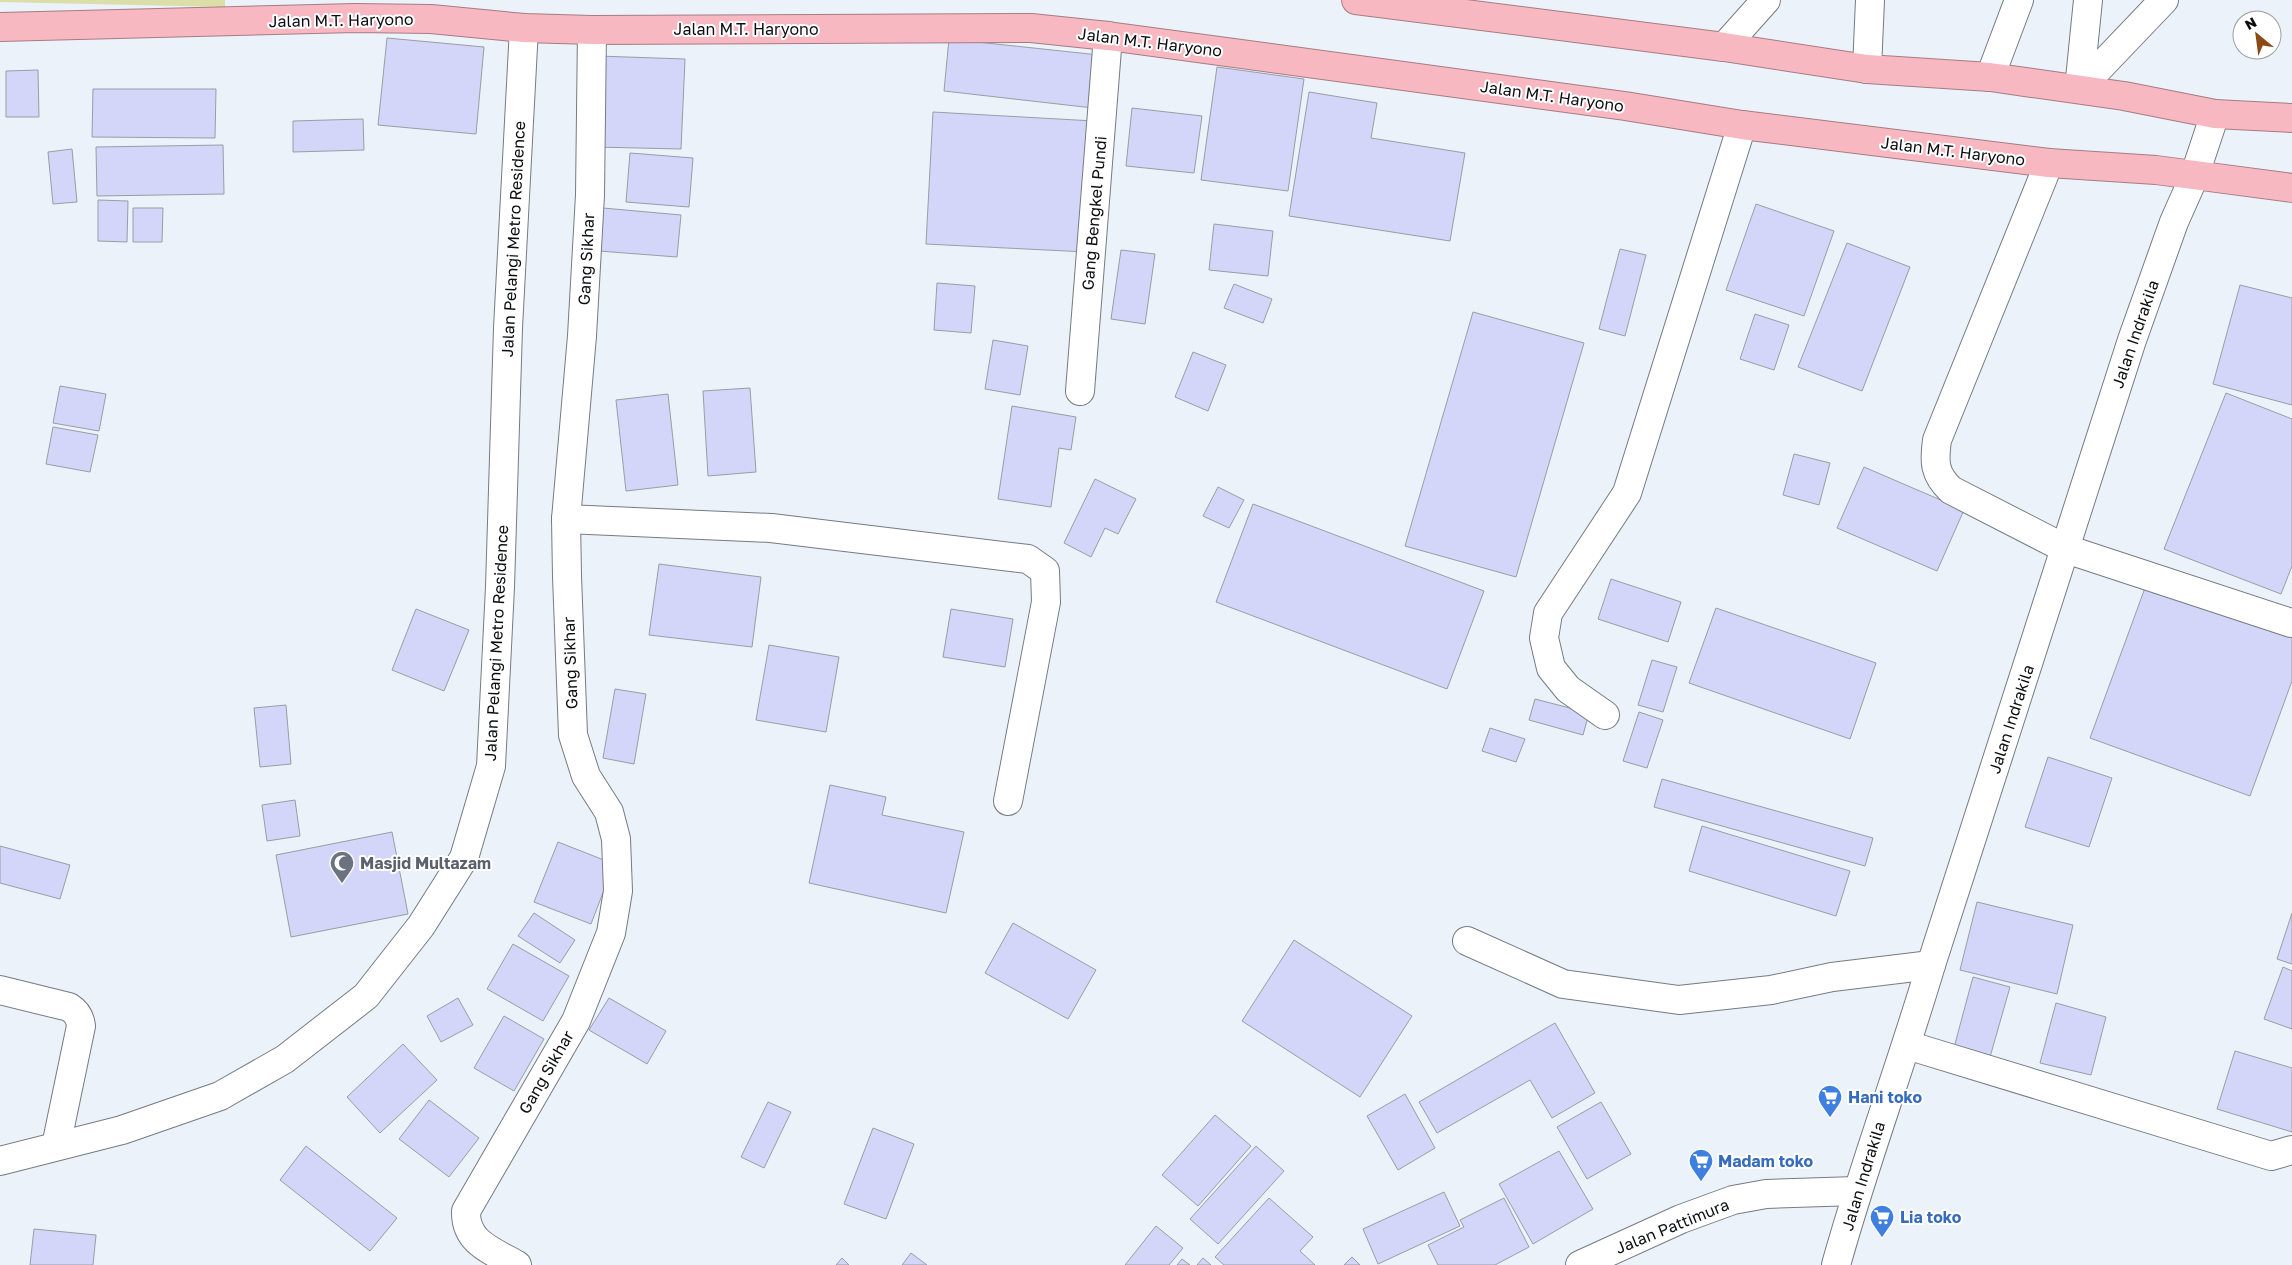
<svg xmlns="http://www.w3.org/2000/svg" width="2292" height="1265" viewBox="0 0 2292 1265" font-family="'Golos Text',sans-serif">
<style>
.green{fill:#dbdea8}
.building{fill:#d4d6f9;stroke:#9b9ca4}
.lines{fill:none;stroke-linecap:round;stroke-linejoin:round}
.minor-casing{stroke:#767b82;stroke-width:30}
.highway-casing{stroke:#a57c83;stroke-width:30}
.minor{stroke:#fff;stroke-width:28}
.highway{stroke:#f8b8c2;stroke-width:28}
.labels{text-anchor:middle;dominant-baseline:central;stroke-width:4;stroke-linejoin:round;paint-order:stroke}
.street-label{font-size:16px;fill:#0b0d0f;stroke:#fff}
.worship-label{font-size:16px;font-weight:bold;fill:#5b616d;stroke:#fff;text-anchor:start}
.shop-label{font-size:16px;font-weight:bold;fill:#366cbe;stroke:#fff;text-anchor:start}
</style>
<rect width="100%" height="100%" fill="#ecf2fa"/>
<polygon class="green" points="0,0 225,0 225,7 0,2"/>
<g class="building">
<polygon points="387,38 484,47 476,134 378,125"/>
<polygon points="949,39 1099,55 1093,108 944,91"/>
<polygon points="598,56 685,59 681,149 595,147"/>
<polygon points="1217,67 1304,79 1288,191 1201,180"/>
<polygon points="38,70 39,117 6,117 6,71"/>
<polygon points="93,89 216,89 215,138 92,137"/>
<polygon points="1309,92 1377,103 1371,138 1465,153 1450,241 1289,216"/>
<polygon points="1132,108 1202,116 1194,173 1126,166"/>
<polygon points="933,112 1094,121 1086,252 926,244"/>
<polygon points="363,119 364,150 293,152 293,121"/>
<polygon points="223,145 224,194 97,196 96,147"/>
<polygon points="72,149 77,202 53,204 48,152"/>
<polygon points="630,153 693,158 689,207 626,202"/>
<polygon points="98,200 128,201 127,242 98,241"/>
<polygon points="1756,204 1834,231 1804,316 1726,290"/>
<polygon points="133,208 163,208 162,242 133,242"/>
<polygon points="603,208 681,215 677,257 599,251"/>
<polygon points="1214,224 1273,231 1268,276 1209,270"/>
<polygon points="1847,243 1910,267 1862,391 1798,367"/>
<polygon points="1620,249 1646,255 1625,336 1599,329"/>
<polygon points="1121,250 1155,254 1145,324 1111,319"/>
<polygon points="937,283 975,286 971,333 934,330"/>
<polygon points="1234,284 1272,299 1263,323 1224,308"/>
<polygon points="2240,285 2292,298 2292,405 2213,384"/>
<polygon points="1473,312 1584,343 1516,577 1405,546"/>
<polygon points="1755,314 1789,325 1774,370 1740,359"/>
<polygon points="993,340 1028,346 1020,395 985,389"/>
<polygon points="1193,352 1226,365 1208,411 1175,397"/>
<polygon points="60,386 106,394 99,431 53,423"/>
<polygon points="750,388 756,472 708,476 703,391"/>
<polygon points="2226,393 2292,419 2292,566 2281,594 2164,549"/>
<polygon points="668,394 678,485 626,491 616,400"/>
<polygon points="1012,406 1076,417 1071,450 1059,448 1051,507 998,499"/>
<polygon points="53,427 98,435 90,472 46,464"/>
<polygon points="1794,454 1830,463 1819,505 1783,495"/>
<polygon points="1864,467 1964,510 1937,571 1837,528"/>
<polygon points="1095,479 1136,499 1118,534 1105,528 1091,557 1064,543"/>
<polygon points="1218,487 1244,500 1229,528 1203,516"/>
<polygon points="1253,504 1484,591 1447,689 1216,602"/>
<polygon points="659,564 761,577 752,647 649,635"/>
<polygon points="2149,577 2292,629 2292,681 2250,796 2090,738"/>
<polygon points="1611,579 1681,602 1668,642 1598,619"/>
<polygon points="1716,608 1876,663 1850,739 1689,683"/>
<polygon points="416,609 469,630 444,691 392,670"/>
<polygon points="951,609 1013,619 1005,667 943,657"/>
<polygon points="769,645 839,657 826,732 756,720"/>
<polygon points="1652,660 1677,667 1663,712 1638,705"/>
<polygon points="615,689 646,694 634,764 603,758"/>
<polygon points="1535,699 1589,713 1583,735 1529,720"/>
<polygon points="286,705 291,764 260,767 254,708"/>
<polygon points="1639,712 1663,720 1647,768 1623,761"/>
<polygon points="1490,728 1525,739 1516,762 1482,751"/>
<polygon points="2048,757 2112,778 2089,847 2025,827"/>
<polygon points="1662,779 1873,838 1865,866 1654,807"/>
<polygon points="830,785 886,797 882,815 964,832 946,913 809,883"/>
<polygon points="295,800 300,836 267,841 262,805"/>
<polygon points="1702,826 1850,871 1836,916 1689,871"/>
<polygon points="392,832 408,914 291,937 276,855"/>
<polygon points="558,842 614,864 591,924 534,902"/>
<polygon points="0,846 70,865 60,899 0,883"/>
<polygon points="1977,902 2073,925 2057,994 1960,970"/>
<polygon points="534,913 575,940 560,963 518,936"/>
<polygon points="2292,913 2292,964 2277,959"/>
<polygon points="1013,923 1096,970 1068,1019 985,973"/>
<polygon points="1294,940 1412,1016 1360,1097 1242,1021"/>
<polygon points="513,944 569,976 543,1021 487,989"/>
<polygon points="2283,967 2292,971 2292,1029 2264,1019"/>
<polygon points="1973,977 2010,987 1988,1064 1952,1055"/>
<polygon points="458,998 473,1025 441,1042 427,1016"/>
<polygon points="609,998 666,1031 647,1064 589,1030"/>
<polygon points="2056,1003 2106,1017 2091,1075 2040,1063"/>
<polygon points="504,1016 544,1039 514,1091 474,1068"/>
<polygon points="1555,1023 1595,1093 1552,1118 1530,1080 1437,1133 1419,1102"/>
<polygon points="403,1044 437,1080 380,1133 347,1097"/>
<polygon points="2235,1051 2292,1068 2292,1132 2217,1109"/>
<polygon points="1405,1094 1435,1148 1398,1170 1367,1116"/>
<polygon points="429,1100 479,1138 449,1177 399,1139"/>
<polygon points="768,1102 791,1112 764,1168 741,1157"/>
<polygon points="1601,1102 1631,1154 1587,1179 1557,1127"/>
<polygon points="1215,1115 1251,1146 1198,1206 1162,1175"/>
<polygon points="873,1128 914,1144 886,1219 844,1204"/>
<polygon points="306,1146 397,1218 370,1251 280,1180"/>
<polygon points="1256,1146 1284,1171 1218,1244 1190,1219"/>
<polygon points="1559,1151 1593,1209 1533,1244 1499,1184"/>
<polygon points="1444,1192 1460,1226 1378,1264 1363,1229"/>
<polygon points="1269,1198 1313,1237 1300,1251 1315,1265 1224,1265 1215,1257"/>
<polygon points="1504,1198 1529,1247 1495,1265 1438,1265 1428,1245 1464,1227 1460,1220"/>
<polygon points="1156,1226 1183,1248 1169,1265 1125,1265"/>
<polygon points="34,1229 96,1235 93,1265 30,1265"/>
<polygon points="911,1253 927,1265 902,1265"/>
<polygon points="1352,1257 1360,1265 1344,1265"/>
<polygon points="842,1258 849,1265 836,1265"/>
<polygon points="1203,1258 1211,1265 1197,1265"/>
<polygon points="1182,1259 1190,1265 1177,1265"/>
</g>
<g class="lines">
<defs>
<g id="minor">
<polyline points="1724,47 1766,0"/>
<polyline points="1867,69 1870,0"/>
<polyline points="1990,77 2019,0"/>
<polyline points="2079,89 2164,0"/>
<polyline points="2079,89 2088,0"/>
<path d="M2049,163l-112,277c-3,22 -3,34 14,50l115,59 225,74"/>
<polyline points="1080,391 1108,36"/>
<polyline points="566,519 771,528 1028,559 1045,571 1046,602 1008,801"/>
<polyline points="1605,715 1568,689 1551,668 1544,638 1548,613 1627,493 1742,125"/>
<polyline points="1467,941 1563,984 1679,1000 1771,990 1832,977 1931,965"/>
<path d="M0,990l69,17c8,5 11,10 12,19l-25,120"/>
<polyline points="1907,1045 2271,1156 2292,1150"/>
<polyline points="0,1161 122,1130 220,1096 285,1059 366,996 421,926 464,858 491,766 500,587 508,328 524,28"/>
<path d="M517,1265c-24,-14 -52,-22 -51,-54l110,-190 35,-88 7,-42 -2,-52 -7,-27 -23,-36 -13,-41 -6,-159 -1,-57 16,-183 8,-141 2,-165"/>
<polyline points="1580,1265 1681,1219 1733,1200 1766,1194 1856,1191"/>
<path d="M1836,1265c28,-101 65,-199 95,-300l201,-625 42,-118 20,-45 21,-63"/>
</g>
<g id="highway">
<polyline points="1356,0 1724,47 1867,69 1990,77 2124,96 2215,114 2292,118"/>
<polyline points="0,27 355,18 431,19 524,28 592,30 1031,28 1108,36 1625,106 1742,125 2049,163 2156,170 2292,188"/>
</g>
</defs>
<use href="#minor" class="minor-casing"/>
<use href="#highway" class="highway-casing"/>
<use href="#minor" class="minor"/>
<use href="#highway" class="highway"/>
</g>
<defs>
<symbol id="mosque-pin" viewBox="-11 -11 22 30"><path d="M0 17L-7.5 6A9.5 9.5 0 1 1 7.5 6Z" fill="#6b7280" stroke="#fff"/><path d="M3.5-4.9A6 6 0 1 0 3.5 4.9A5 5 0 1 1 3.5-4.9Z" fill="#fff"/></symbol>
<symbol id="supermarket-pin" viewBox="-11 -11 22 30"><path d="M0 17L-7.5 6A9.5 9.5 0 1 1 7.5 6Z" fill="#3f7fe0" stroke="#fff"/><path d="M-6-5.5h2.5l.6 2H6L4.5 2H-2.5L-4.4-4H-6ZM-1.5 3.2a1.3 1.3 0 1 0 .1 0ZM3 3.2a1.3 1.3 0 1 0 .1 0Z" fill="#fff"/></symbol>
</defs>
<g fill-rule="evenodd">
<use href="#mosque-pin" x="328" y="849" width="28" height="38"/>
<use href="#supermarket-pin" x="1816" y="1083" width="28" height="38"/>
<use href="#supermarket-pin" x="1687" y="1147" width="28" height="38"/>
<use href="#supermarket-pin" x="1868" y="1203" width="28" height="38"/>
</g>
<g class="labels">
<g class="street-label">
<text transform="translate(341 20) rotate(-1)">Jalan M.T. Haryono</text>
<text x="746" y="29">Jalan M.T. Haryono</text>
<text transform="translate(1150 42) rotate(7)">Jalan M.T. Haryono</text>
<text transform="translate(1552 96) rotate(8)">Jalan M.T. Haryono</text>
<text transform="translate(1953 151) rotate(7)">Jalan M.T. Haryono</text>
<text transform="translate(1094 213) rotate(-85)">Gang Bengkel Pundi</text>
<text transform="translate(513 239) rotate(-87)">Jalan Pelangi Metro Residence</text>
<text transform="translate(586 259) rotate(-87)">Gang Sikhar</text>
<text transform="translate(2135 334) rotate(-71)">Jalan Indrakila</text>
<text transform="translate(496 643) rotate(-87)">Jalan Pelangi Metro Residence</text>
<text transform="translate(570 663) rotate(-92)">Gang Sikhar</text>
<text transform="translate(2011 719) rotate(-72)">Jalan Indrakila</text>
<text transform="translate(546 1072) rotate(-60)">Gang Sikhar</text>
<text transform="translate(1863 1176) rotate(-73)">Jalan Indrakila</text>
<text transform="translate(1672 1226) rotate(-22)">Jalan Pattimura</text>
</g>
<g class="worship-label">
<text x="360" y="863">Masjid Multazam</text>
</g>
<g class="shop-label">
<text x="1848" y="1097">Hani toko</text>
<text x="1718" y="1161">Madam toko</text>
<text x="1900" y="1217">Lia toko</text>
</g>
</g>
<g transform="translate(2257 35) rotate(331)"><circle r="24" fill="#ffffff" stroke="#9d9e9f"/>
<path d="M0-4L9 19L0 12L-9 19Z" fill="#8b4a15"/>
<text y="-8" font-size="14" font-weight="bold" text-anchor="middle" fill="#0b0d0f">N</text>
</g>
</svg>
